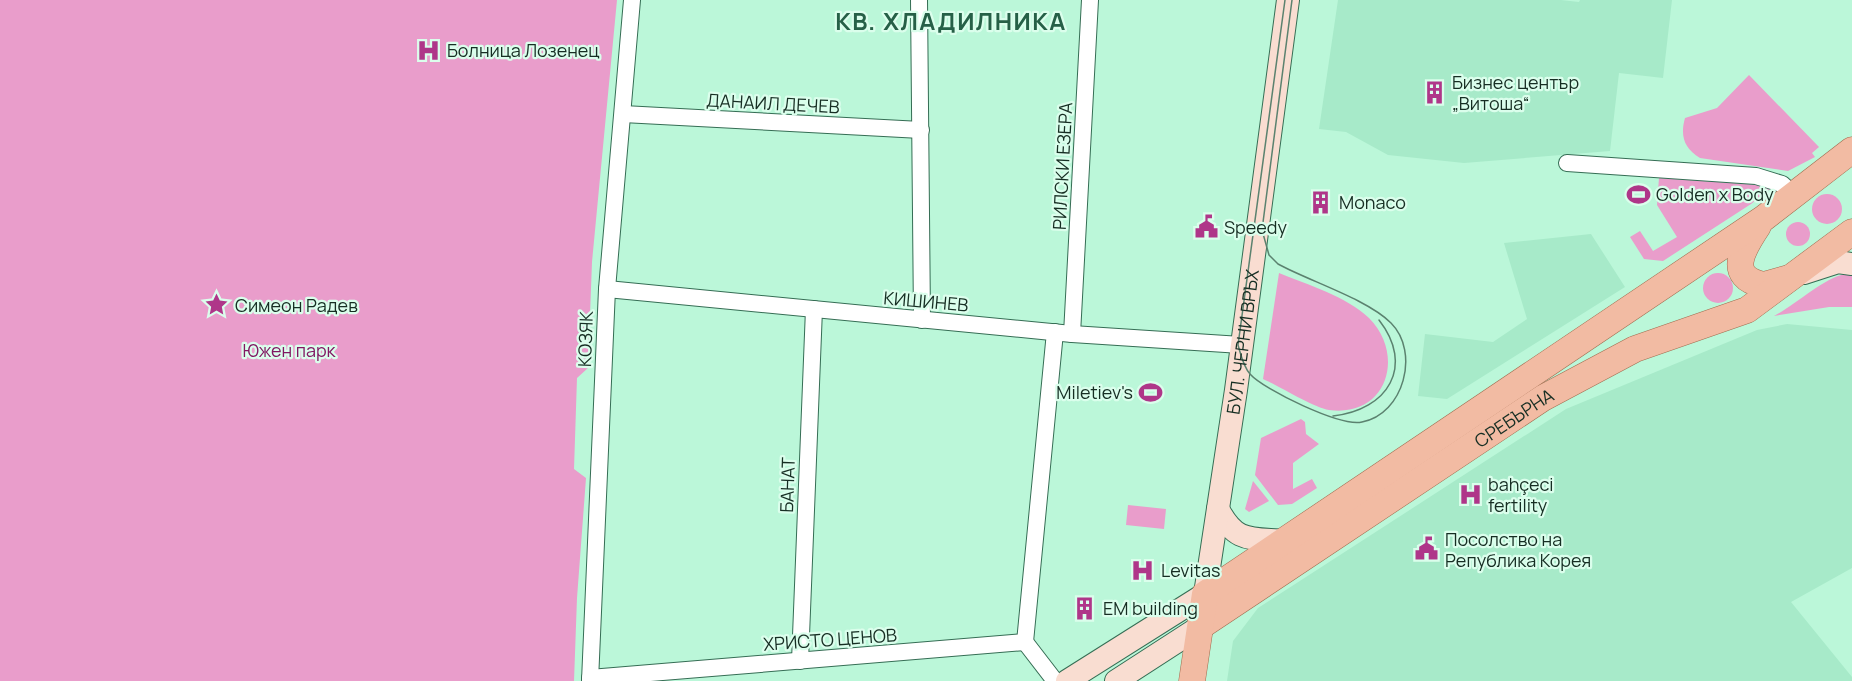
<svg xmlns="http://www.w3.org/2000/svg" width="1852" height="681" viewBox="0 0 1852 681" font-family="Manrope,sans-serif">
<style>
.built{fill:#a7eac9}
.green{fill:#e99dcb}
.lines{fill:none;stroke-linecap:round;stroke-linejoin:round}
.street-casing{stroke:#356d54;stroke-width:18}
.secondary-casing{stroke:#356d54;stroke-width:24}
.primary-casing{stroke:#a06c4f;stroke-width:27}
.street{stroke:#fff;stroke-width:16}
.secondary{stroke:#f9ddd1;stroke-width:22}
.primary{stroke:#f2bba3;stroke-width:26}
.tram{stroke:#5b826f;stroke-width:1.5}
.labels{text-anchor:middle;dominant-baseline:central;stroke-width:4.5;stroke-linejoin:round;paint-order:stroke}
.poi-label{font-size:18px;fill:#162e23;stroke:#dbfeec;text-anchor:start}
.street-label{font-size:18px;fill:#162e23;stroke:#dbfeec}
.park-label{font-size:18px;fill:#811762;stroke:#dbfeec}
.district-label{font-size:24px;font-weight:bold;letter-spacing:1.5px;fill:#266047;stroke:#dbfeec}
</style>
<rect width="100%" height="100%" fill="#bbf7d9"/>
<g class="built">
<polygon points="1338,0 1561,0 1579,2 1580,0 1672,0 1663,78 1619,73 1610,151 1464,163 1388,155 1346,132 1319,129"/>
<polygon points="1591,234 1625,287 1447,399 1418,396 1425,334 1493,342 1527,319 1504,243"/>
<polygon points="1787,324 1852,330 1852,568 1791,602 1852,677 1852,681 1227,681 1233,641 1258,608 1566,409 1757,330"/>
</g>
<g class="green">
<polygon points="0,0 617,0 592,262 588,368 577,378 574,469 586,478 577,598 574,681 0,681"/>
<path d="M1749,75l70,72 -7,6 3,4 -27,14 -88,-13c-16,-10 -20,-22 -15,-40l32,-10z"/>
<polygon points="1659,178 1774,186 1751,204 1663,261 1644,259 1630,237 1640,231 1653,251 1677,237 1657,205"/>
<circle cx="1827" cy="209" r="15"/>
<circle cx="1798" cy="234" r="12"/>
<circle cx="1718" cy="288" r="15"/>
<path d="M1279,273c29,12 67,23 90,45 37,37 18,100 -40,92 -15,-2 -50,-24 -66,-31z"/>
<path d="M1845,274l7,1v32h-23l-55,9c21,-11 50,-38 71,-42z"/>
<polygon points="1301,419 1305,422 1306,434 1319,444 1293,463 1293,489 1312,479 1317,488 1292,504 1278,505 1255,475 1261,438"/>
<polygon points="1253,481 1269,501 1249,512 1245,509"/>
<polygon points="1128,505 1166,509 1164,529 1126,525"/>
</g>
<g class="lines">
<defs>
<g id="street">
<polyline points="919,0 922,320"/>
<polyline points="623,114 921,130"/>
<polyline points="1567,163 1756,176 1782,184 1794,195"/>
<polyline points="607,289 1072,334 1241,345"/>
<polyline points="1072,334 1090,0"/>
<polyline points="1025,642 1055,332"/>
<polyline points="1025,642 1055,681"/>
<polyline points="800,661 814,309"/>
<polyline points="590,678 1025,642"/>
<polyline points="590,681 607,289 632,0"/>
</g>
<g id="secondary">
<polyline points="1804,273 1838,262 1852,264"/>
<path d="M1218,509c18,34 31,29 67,32"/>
<path id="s1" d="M1067,681l138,-87 31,-204 52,-390"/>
<polyline points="1116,681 1201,626"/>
</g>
<g id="primary">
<path d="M1758,226c-14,21 -34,51 6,59l25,-7"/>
<path id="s2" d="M1201,626l342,-228 92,-49 112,-39 105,-78"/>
<polyline points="1192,681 1205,594 1764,218 1852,150"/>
</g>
</defs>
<use href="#street" class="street-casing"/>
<use href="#secondary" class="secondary-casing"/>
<use href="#primary" class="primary-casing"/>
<use href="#street" class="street"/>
<use href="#secondary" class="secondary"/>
<use href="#primary" class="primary"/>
<g class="tram">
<path d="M1285,0l-47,345c3,10 5,21 12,29 14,16 91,53 112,48 42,-8 58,-70 29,-99 -24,-24 -82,-42 -113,-59l-9,-9 -7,-25 30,-230"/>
<path d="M1333,416c55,-6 82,-50 46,-96"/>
</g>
</g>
<defs>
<symbol id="hospital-bare" viewBox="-9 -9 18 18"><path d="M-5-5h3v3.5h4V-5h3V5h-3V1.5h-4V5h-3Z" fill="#af3689" stroke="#dbfeec" stroke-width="2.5" paint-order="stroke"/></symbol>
<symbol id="building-bare" viewBox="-9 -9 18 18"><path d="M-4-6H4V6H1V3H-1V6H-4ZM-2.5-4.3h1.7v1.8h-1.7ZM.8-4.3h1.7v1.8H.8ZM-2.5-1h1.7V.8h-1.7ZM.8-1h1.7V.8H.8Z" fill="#af3689" stroke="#dbfeec" stroke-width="2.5" paint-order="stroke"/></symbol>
<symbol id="stadium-bare" viewBox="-9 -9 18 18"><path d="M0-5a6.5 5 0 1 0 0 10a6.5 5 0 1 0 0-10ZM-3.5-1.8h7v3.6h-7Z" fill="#af3689" stroke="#dbfeec" stroke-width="2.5" paint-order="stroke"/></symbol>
<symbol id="civic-bare" viewBox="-9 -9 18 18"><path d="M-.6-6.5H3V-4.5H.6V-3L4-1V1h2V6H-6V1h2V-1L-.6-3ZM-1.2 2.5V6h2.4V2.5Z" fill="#af3689" stroke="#dbfeec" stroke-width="2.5" paint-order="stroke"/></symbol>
<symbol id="sight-bare" viewBox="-9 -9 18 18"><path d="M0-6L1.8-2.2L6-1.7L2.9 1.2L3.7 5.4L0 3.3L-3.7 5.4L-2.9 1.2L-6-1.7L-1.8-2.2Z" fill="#af3689" stroke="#dbfeec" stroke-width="2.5" paint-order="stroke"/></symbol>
</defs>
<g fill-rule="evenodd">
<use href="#hospital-bare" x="412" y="34" width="33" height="33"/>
<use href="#building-bare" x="1418" y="76" width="33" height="33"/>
<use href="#stadium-bare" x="1622" y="178" width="33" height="33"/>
<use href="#building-bare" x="1304" y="186" width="33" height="33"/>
<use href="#civic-bare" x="1190" y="210" width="33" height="33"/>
<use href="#sight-bare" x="200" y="288" width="33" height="33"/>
<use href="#stadium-bare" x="1134" y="376" width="33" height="33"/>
<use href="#hospital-bare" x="1454" y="478" width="33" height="33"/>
<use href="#civic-bare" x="1410" y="532" width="33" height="33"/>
<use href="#hospital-bare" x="1126" y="554" width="33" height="33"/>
<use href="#building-bare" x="1068" y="592" width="33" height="33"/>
</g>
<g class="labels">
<g class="poi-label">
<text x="447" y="50">Болница Лозенец</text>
<text x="1452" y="82">Бизнес център<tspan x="1452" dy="21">„Витоша“</tspan></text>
<text x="1656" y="194">Golden x Body</text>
<text x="1339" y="202">Monaco</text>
<text x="1224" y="227">Speedy</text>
<text x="235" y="305">Симеон Радев</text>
<text x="1133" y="392" text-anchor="end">Miletiev's</text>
<text x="1488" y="484">bahçeci<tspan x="1488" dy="21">fertility</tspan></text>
<text x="1445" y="539">Посолство на<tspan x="1445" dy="21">Република Корея</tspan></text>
<text x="1161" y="570">Levitas</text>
<text x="1103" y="608">EM building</text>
</g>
<g class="street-label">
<text transform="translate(773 103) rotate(3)">ДАНАИЛ ДЕЧЕВ</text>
<text transform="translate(1062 166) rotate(-87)">РИЛСКИ ЕЗЕРА</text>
<text transform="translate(926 301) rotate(5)">КИШИНЕВ</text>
<text transform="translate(585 339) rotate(-88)">КОЗЯК</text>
<text stroke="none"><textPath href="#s1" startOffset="418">БУЛ. ЧЕРНИ ВРЪХ</textPath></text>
<text stroke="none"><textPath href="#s2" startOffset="376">СРЕБЪРНА</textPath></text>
<text transform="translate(787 485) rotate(-88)">БАНАТ</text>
<text transform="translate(830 639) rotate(-4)">ХРИСТО ЦЕНОВ</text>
</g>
<g class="park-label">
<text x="289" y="350">Южен парк</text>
</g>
<g class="district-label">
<text x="951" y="20">КВ. ХЛАДИЛНИКА</text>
</g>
</g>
</svg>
